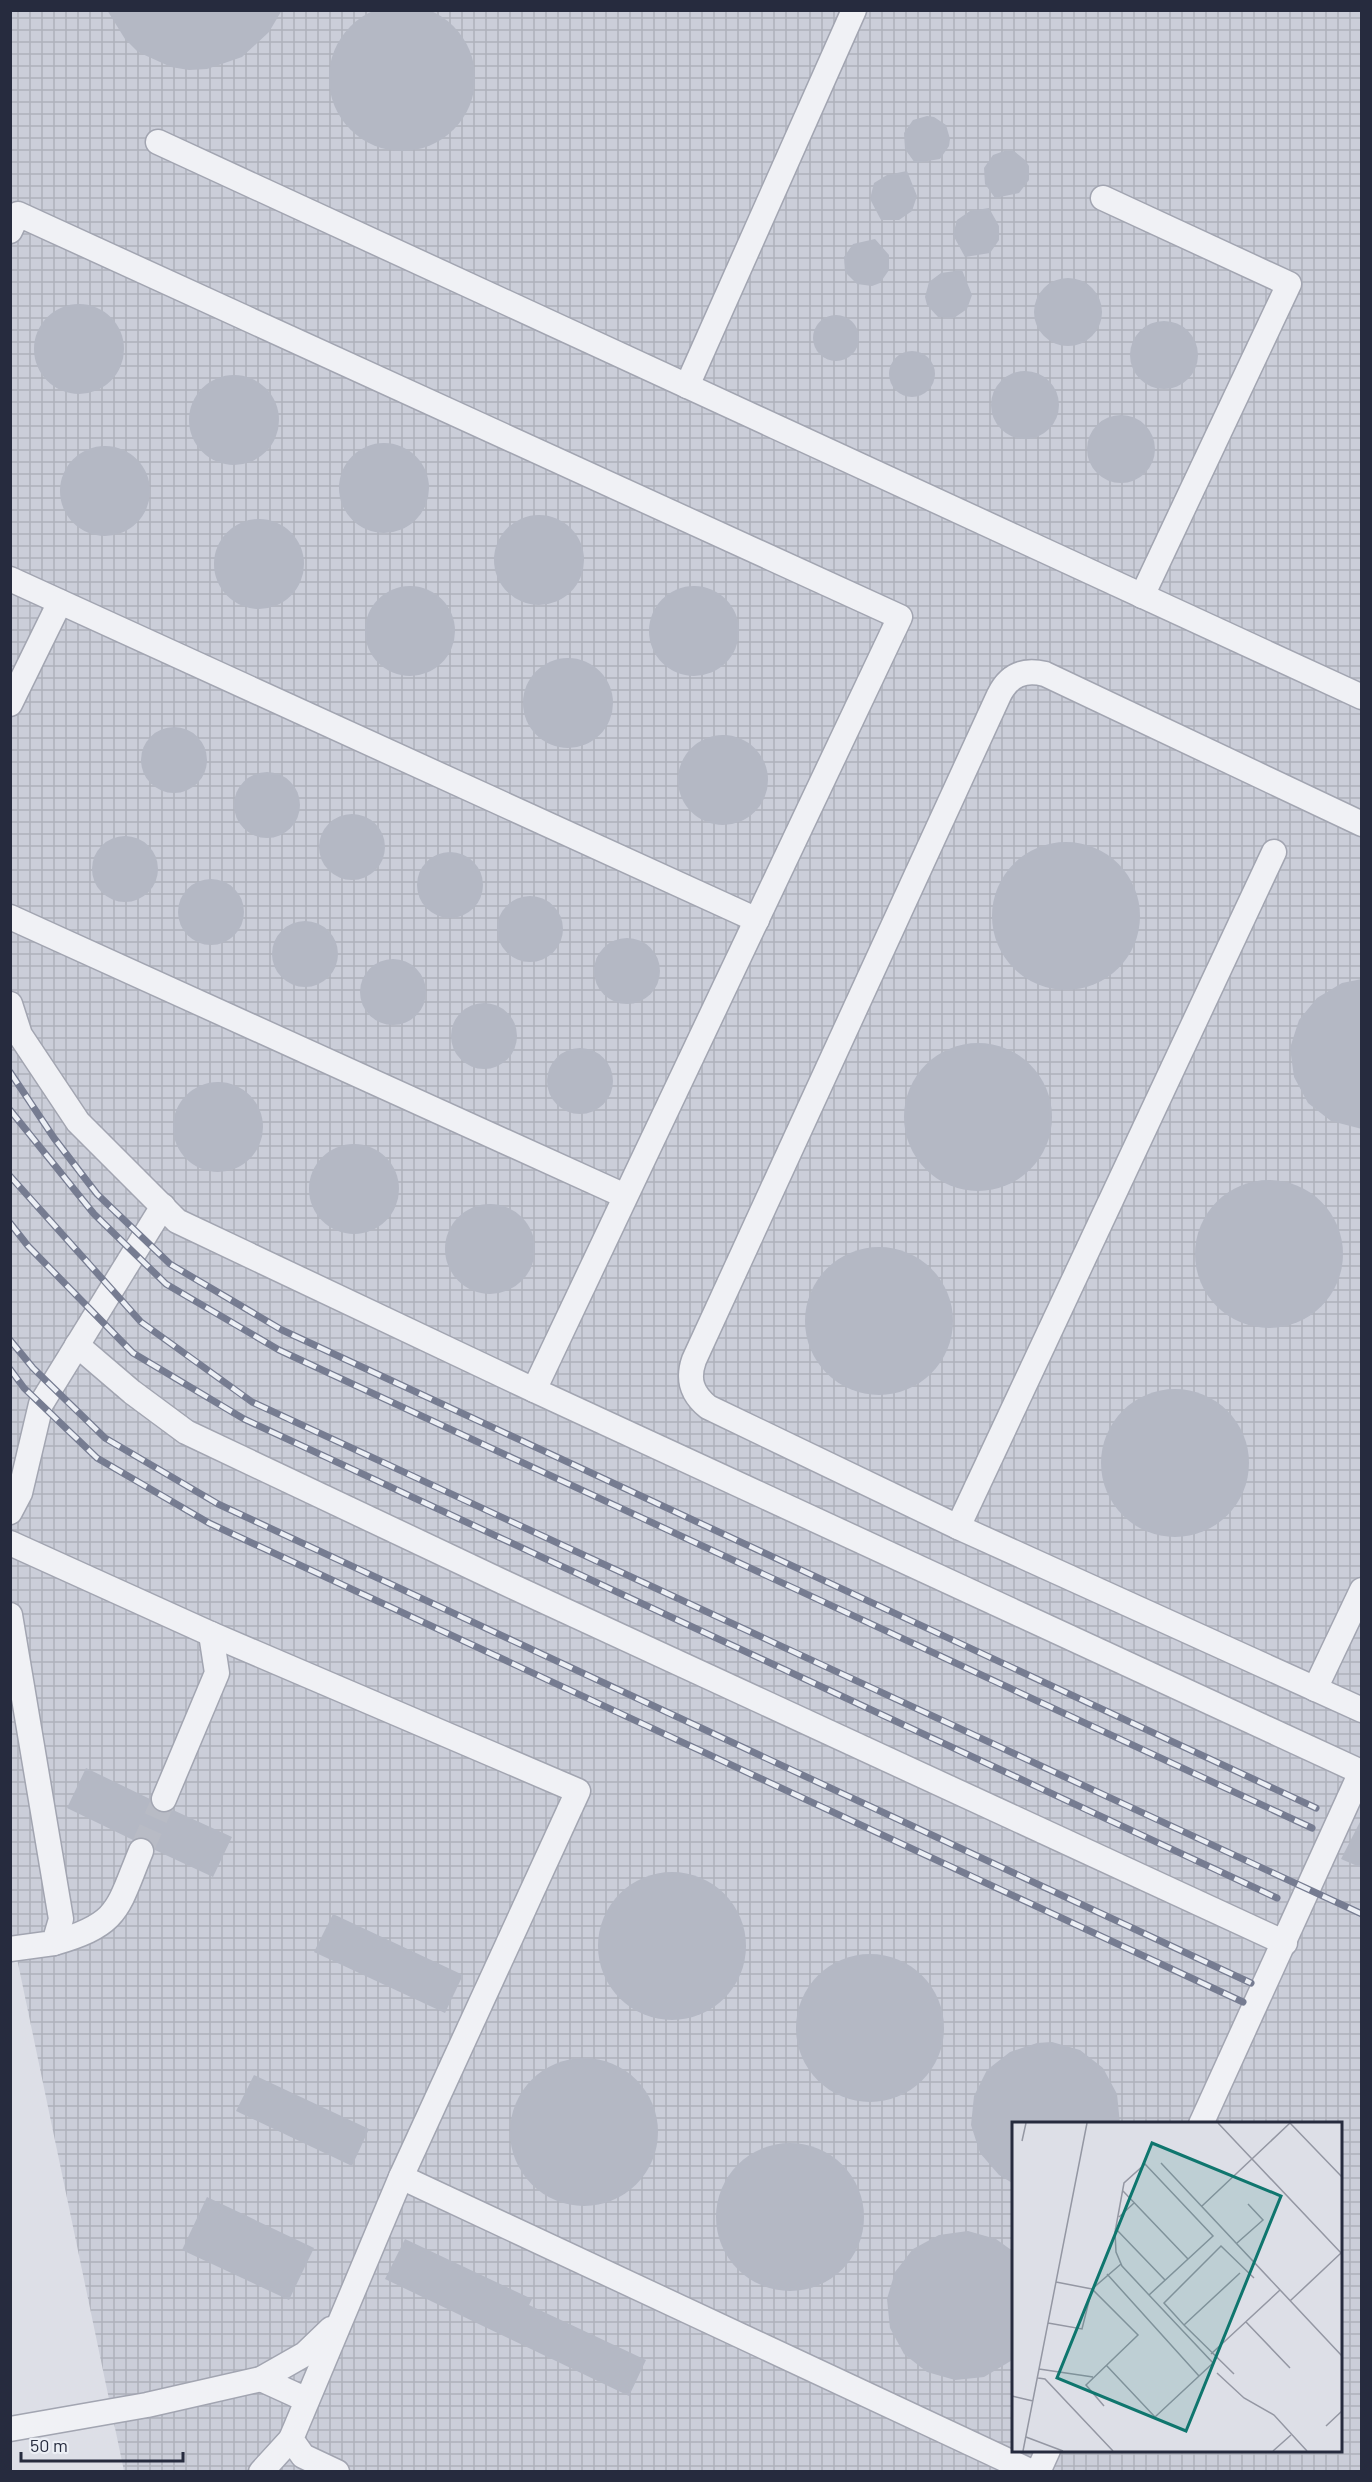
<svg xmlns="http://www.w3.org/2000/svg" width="1372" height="2482" viewBox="0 0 1372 2482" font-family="Barlow,sans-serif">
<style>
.industrial{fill:url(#industrial-grid);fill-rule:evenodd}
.building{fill:#b4b8c4}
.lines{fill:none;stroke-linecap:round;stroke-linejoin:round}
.minor-tunnel{stroke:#b8bbc5;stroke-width:24;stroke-dasharray:24 12;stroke-linecap:butt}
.minor-casing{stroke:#a2a5b1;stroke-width:27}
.minor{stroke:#f0f1f5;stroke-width:24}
.rail-casing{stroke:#767c91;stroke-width:7}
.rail{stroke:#eceff5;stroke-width:4.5;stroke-dasharray:14;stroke-linecap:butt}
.inset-road{fill:none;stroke:#9497a3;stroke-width:1.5}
.view{fill:#0f766e;fill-opacity:0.15;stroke:#0f766e;stroke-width:3}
.inset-edge{fill:none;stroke:#262b3e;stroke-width:3}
</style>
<defs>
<pattern id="industrial-grid" width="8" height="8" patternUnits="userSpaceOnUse" patternTransform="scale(1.5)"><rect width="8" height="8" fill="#cbced9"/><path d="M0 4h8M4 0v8" fill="none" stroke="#aeb1bb"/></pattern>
</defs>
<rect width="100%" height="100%" fill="#dddfe7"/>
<path class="industrial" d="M10,11h1351v2460h-1237l-114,-546zM1014,2124h326v326h-326z"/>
<g class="building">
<circle cx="402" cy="78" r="73"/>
<polygon points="107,10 282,10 269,32 242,57 207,69 189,70 171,67 138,52 125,39"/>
<polygon points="927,116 934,117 946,125 950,139 949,146 940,159 915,163 905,149 904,133 913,120"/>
<polygon points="1007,150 1014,151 1025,160 1029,166 1029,180 1019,193 995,198 985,184 984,168 993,155"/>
<polygon points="907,171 917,196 912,211 899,220 881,220 870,199 874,183 887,175"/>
<polygon points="989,208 999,226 999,240 990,253 965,257 953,235 957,220 970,211"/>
<polygon points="875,239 889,255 889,270 880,283 872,286 857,284 845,272 844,257 853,244"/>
<polygon points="962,270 972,295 967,309 954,318 938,317 927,305 925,297 929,282 941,273"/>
<circle cx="1068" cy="312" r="34"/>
<circle cx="79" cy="349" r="45"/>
<circle cx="836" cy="338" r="23"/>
<circle cx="1164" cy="355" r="34"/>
<circle cx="912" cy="374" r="23"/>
<circle cx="1025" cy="405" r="34"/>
<circle cx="234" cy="420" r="45"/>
<circle cx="1121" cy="449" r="34"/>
<circle cx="384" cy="488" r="45"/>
<circle cx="105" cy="491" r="45"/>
<circle cx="539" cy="560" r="45"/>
<circle cx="259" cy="564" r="45"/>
<circle cx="694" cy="631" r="45"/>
<circle cx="410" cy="631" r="45"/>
<circle cx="568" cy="703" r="45"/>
<circle cx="174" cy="760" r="33"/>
<circle cx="723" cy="780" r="45"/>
<circle cx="267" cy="805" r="33"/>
<circle cx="352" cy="847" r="33"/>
<circle cx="125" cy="869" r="33"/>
<circle cx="1066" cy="916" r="74"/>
<circle cx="450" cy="885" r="33"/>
<circle cx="211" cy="912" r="33"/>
<circle cx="530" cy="929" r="33"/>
<circle cx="305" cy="954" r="33"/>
<circle cx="627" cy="971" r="33"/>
<circle cx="393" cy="992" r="33"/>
<polygon points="1362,979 1362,1129 1331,1121 1308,1103 1294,1077 1290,1048 1299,1020 1317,998 1342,983"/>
<circle cx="484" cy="1036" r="33"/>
<circle cx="978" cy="1117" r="74"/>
<circle cx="580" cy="1081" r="33"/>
<circle cx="218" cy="1127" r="45"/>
<circle cx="354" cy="1189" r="45"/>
<circle cx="1269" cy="1254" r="74"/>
<circle cx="490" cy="1249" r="45"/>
<circle cx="879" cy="1321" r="74"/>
<circle cx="1175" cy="1463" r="74"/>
<polygon points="86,1768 150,1799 152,1807 158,1812 166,1813 173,1810 232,1837 213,1877 155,1850 147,1838 133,1840 67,1808"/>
<polygon points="1362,1818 1362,1868 1341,1859"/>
<circle cx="672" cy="1946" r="74"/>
<polygon points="333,1914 463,1975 445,2013 314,1952"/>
<circle cx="870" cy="2028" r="74"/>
<polygon points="1052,2042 1080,2050 1103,2068 1117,2094 1120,2124 1014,2124 1014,2184 999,2175 980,2153 971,2125 974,2096 987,2070 1010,2052 1037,2043"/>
<circle cx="584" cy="2132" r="74"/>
<polygon points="254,2075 369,2129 352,2166 236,2111"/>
<circle cx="790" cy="2217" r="74"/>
<polygon points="207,2197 314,2248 289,2300 182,2250"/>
<polygon points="968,2231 996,2239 1014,2252 1014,2359 984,2377 955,2380 927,2372 904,2354 890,2328 887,2299 895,2272 913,2249 939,2235"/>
<polygon points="405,2239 532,2299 529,2305 646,2360 629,2396 385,2279"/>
</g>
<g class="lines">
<polyline class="minor-tunnel" points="141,1851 164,1799"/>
<defs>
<g id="minor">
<polyline points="158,142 1362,697"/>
<polyline points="1103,198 1289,284 1142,596"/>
<polyline points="10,231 18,214 900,617 534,1390"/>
<polyline points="687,386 854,10"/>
<polyline points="10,579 757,920"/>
<polyline points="10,704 60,602"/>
<path d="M1274,852l-316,675 -250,-120c-16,-13 -21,-27 -14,-47l305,-665c10,-20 25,-26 46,-21l317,150"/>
<polyline points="10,917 625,1196"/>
<polyline points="10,1004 20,1035 78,1122 177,1221 534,1390 1361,1772 1201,2124"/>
<polyline points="77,1345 132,1392 186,1432 503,1582 1285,1943"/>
<polyline points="10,1512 20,1493 41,1404 163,1206"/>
<polyline points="958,1527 1362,1710"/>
<polyline points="10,1543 211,1634 578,1791 401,2177 291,2439 303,2456 337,2472"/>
<polyline points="10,1615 61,1919 54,1943 10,1949"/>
<polyline points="1315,1689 1362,1590"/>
<polyline points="164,1799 217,1673 211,1634"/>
<path d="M54,1943c66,-19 63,-34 87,-92"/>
<polyline points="401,2177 1032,2472"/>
<polyline points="261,2379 307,2400"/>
<polyline points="10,2429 147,2405 261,2379 305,2354 331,2329"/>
<polyline points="261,2472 291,2439"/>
<polyline points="1038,2472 1048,2450"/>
</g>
</defs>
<use href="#minor" class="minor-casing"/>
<use href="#minor" class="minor"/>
<defs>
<g id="rail">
<polyline points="10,1072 54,1138 97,1194 170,1264 282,1330 1316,1808"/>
<polyline points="10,1110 94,1214 166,1284 279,1350 1312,1828"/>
<polyline points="10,1176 141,1322 252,1402 1362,1914"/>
<polyline points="10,1223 28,1246 133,1353 244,1419 1277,1898"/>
<polyline points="10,1340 33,1368 105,1438 218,1504 1251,1983"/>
<polyline points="10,1369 24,1388 97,1458 209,1523 1243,2002"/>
</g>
</defs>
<use href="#rail" class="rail-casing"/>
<use href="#rail" class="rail"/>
</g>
<g transform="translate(1012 2122)">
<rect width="330" height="330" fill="#dddfe7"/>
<path class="inset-road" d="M206,1l124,131M278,1l52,54M10,19l4,-18M149,41l181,193M111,69l65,68M190,84l88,-83M107,95l15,-14M103,106l50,52M225,121l26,-23 -15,-16M228,151l-56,52 -20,-22 57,-57 33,32M95,152l92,102M44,160l36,7 46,46 -52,50 18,21M278,179l51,-48M234,200l44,46M36,201l34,6 10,-40 29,-25M172,203l50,49M199,232l69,-64M94,243l49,52 58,-54 -64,-68 -27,-29 -6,-14 -1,-20 9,-49 21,-19 68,72 -64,59M27,247l54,8M205,251l27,25 30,17 33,36M26,256l7,1 68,72M0,274l21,5M314,304l16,-15M14,315l37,14M11,329l64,-328M261,329l18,-16"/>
<path class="view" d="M140,21l129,53 -95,235 -129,-53z"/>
<rect width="330" height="330" class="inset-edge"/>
</g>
<rect width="1372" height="2482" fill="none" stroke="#262b3e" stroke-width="24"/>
<path d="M21 2452v9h162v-9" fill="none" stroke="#262b3e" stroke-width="3"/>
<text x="30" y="2452" font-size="18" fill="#262b3e" stroke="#eceff5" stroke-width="4.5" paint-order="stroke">50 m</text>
</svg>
